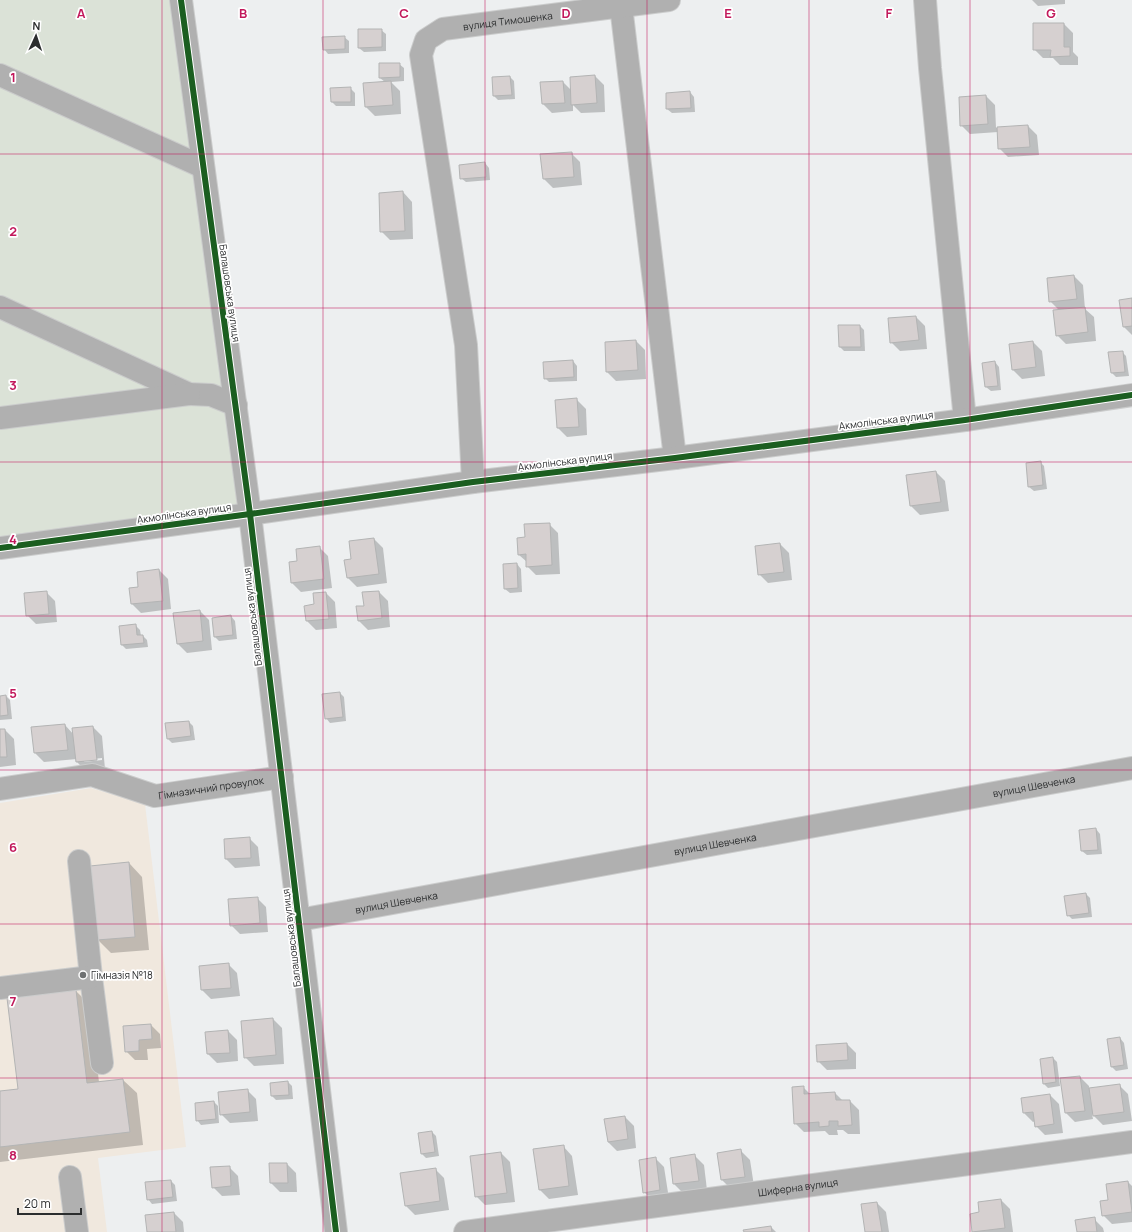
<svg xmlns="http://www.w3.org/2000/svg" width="1132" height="1232" viewBox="0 0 1132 1232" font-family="Manrope,sans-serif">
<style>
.education{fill:#f0e8de}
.green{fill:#dbe2d7}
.shadow{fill:#0003;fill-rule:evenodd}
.building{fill:#d6d0d0;stroke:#b3b4b4}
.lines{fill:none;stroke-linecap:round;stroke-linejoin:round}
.minor-casing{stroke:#cbcccc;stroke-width:24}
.minor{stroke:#b0b0b0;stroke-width:22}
.cycleway-casing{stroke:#fff;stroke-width:8}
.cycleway{stroke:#1b5e20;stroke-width:6}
.grid{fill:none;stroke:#c2185b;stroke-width:1;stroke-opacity:0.55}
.poi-dot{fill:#6f7172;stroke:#fff;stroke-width:1.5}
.labels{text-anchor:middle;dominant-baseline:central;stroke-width:3.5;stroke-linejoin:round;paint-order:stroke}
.street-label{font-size:10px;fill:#2b2d2e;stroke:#fff}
.poi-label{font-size:10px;fill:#2b2d2e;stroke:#fff;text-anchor:start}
.grid-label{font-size:13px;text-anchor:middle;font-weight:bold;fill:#c2185b;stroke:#fff;stroke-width:3.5;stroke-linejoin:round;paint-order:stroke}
</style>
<rect width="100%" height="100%" fill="#edeff0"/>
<polygon class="education" points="91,788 145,804 186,1147 98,1158 107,1232 0,1232 0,803"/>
<polygon class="green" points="0,0 181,0 250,514 0,548"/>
<g class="shadow">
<polygon points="1032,0 1065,0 1065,4 1038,6"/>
<polygon points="1064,24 1073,33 1073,52 1078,57 1078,65 1060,65 1053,58 1043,58 1034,49"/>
<polygon points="381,30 386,34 386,51 364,52 359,48"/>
<polygon points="344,37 349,41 349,53 328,54 324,49"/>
<polygon points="399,64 404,68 404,81 391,82 400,91 401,114 375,116 366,107 385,82 380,78"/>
<polygon points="595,76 604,85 605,112 581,113 573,105 573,111 552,113 543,104 563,82 571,90"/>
<polygon points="510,77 514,81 515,99 498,100 494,96"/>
<polygon points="350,88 355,93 355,106 336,106 332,102 331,89"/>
<polygon points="690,92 694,97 695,112 672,113 667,109 667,94"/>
<polygon points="986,96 995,105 996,128 1028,126 1037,135 1039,155 1008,157 999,148 998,132 970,134 961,125"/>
<polygon points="571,153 580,162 582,185 553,188 544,179"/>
<polygon points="485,163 489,168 490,180 466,182 461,178"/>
<polygon points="403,192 412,202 413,239 390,240 381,231"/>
<polygon points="1074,276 1083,285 1085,309 1094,317 1096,341 1066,344 1057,335 1060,311 1050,301"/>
<polygon points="1132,299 1132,335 1124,327 1120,300"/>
<polygon points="916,317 925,326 927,349 900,351 891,342"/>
<polygon points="860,326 864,330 865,351 844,351 840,347"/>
<polygon points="636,341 645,350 646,379 616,381 607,372"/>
<polygon points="1033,342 1042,351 1045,376 1022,379 1013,370"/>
<polygon points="1122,352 1126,356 1129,376 1116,377 1112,373 1109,353"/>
<polygon points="573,361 577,366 577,381 549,382 545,378"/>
<polygon points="995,362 999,367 1001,390 991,391 986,387"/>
<polygon points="577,400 586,409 587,435 567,437 558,428"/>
<polygon points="1040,462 1044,466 1047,489 1034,491 1029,487"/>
<polygon points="936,472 945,481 949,511 920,515 911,506"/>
<polygon points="549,524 558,533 560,574 536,575 527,566 527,562 519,555 526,538"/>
<polygon points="374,539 383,548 387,583 357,587 348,578"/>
<polygon points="780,544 789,553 792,580 768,583 759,574"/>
<polygon points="319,547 328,556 332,588 301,592 292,583 290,563 298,562"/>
<polygon points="517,564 521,569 522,592 510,593 505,589"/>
<polygon points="159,570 168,579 171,609 141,613 132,604 139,588"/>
<polygon points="46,592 55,601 57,622 36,624 27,615"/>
<polygon points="379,592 388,601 390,627 368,630 359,621 365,606"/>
<polygon points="326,593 335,602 337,628 316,630 307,621 316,605 315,594"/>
<polygon points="200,611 209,620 212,650 187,653 178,644"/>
<polygon points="231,616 235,621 237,639 219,641 215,637"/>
<polygon points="136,626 140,630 141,636 143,636 147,640 148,647 126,649 122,645 120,627"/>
<polygon points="340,693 344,697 346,721 330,723 326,718"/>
<polygon points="6,696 10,700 12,719 0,720 0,697"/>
<polygon points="189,722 193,726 195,740 172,743 168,739"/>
<path d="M65,725l9,10 19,-8 9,9 3,33 -19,2 -9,-9v-3l-33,3 -9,-9zM102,758v2l-18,2v-2z"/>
<polygon points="0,730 5,730 14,739 16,765 0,767"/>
<polygon points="1096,829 1100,834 1102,854 1087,855 1082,851"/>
<polygon points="249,838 258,847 260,866 235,868 226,859"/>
<polygon points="129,863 142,877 149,950 111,953 98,940"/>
<polygon points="1086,894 1090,898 1092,917 1072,919 1068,915"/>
<polygon points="257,898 266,907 268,932 240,934 231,925"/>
<polygon points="228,964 237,973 240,996 211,999 202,990"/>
<polygon points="76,991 90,1005 99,1082 123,1080 137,1093 143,1145 0,1162 0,1092 19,1090"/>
<polygon points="273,1019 282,1028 284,1064 254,1066 245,1057"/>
<polygon points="151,1025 160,1034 161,1048 147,1049 148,1060 135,1060 126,1051"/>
<polygon points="228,1031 237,1040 238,1061 217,1063 208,1054 206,1033"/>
<polygon points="1120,1038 1124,1043 1128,1069 1116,1071 1112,1067"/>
<polygon points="847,1044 856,1053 856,1069 827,1070 818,1061"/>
<polygon points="1053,1058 1057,1062 1060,1086 1048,1088 1044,1084"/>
<polygon points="1080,1077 1089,1086 1089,1089 1119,1085 1128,1094 1132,1121 1103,1125 1092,1114 1093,1119 1075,1122 1066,1113"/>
<polygon points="288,1082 292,1086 293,1099 276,1100 272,1096"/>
<polygon points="804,1088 811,1095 835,1093 843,1101 850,1101 859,1110 860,1134 848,1134 843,1130 837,1130 838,1135 829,1135 825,1131 804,1132 795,1123"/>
<polygon points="247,1090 256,1099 258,1121 230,1123 221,1114"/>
<polygon points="1050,1095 1059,1104 1063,1133 1045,1135 1036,1126 1035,1121 1033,1122 1024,1113"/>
<polygon points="214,1102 218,1106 219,1123 201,1125 197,1120"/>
<polygon points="625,1117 634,1126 636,1148 617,1151 608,1142"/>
<polygon points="432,1132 436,1136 439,1156 426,1158 422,1154"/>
<polygon points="563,1146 572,1156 578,1195 549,1199 540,1190 534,1150"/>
<polygon points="741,1151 750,1160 754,1186 731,1189 722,1180 718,1154"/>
<polygon points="501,1153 510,1162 515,1202 485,1205 476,1196"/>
<polygon points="695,1156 704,1165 707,1190 683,1193 674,1184"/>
<polygon points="655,1158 664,1167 669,1199 653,1201 644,1192"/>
<polygon points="287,1164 296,1173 297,1192 280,1192 271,1183"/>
<polygon points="229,1167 238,1176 240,1195 222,1196 213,1187"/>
<polygon points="435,1169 444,1178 449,1210 415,1215 406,1206"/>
<polygon points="171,1181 175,1185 177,1201 152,1204 148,1199"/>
<polygon points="1128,1182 1132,1186 1132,1222 1112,1224 1103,1215 1109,1201"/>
<polygon points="1001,1200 1010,1209 1013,1232 974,1232 973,1231 981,1213"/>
<polygon points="877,1203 886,1212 889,1232 866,1232"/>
<polygon points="174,1213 183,1222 184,1232 148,1232"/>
<polygon points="1094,1219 1103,1228 1104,1232 1078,1232"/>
<polygon points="771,1227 776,1232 745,1232"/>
</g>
<g class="building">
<polygon points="1033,23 1064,23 1064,47 1070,47 1070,56 1050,57 1051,50 1033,50"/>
<polygon points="358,29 382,29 382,47 358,48"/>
<polygon points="345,36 345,49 323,50 322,37"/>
<polygon points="379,63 400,63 400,77 379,78"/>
<polygon points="595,75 597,103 571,105 570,77"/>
<polygon points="510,76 512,95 493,96 492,77"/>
<polygon points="391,81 393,105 365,107 363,83"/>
<polygon points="563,81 565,103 542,104 540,82"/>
<polygon points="351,87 351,102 331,102 330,88"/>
<polygon points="690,91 691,108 666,109 666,93"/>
<polygon points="986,95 988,124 960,126 959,97"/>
<polygon points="1028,125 1030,147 998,149 997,127"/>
<polygon points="572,152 574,177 543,179 540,154"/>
<polygon points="485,162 486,177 460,179 459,165"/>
<polygon points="403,191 405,231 380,232 379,193"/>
<polygon points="1074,275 1077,299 1049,302 1047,278"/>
<polygon points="1132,298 1132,326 1123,327 1119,300"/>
<polygon points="1085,307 1088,332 1056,336 1053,310"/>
<polygon points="916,316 919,340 890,343 888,318"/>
<polygon points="838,325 860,325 861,347 839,347"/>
<polygon points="636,340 638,370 606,372 605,342"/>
<polygon points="1033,341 1036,367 1012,370 1009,344"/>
<polygon points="1123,351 1125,372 1111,373 1108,352"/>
<polygon points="573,360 574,377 544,379 543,362"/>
<polygon points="995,361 998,386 985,387 982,363"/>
<polygon points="577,398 579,427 557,428 555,400"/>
<polygon points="1041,461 1043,485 1028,487 1026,463"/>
<polygon points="936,471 941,502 910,506 906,475"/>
<polygon points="550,523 552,565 526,567 526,554 518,555 517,538 525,537 524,524"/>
<polygon points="374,538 379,574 347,578 344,560 351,559 349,541"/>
<polygon points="780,543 784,572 758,575 755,546"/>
<polygon points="320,546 324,579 291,583 289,562 297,561 296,549"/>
<polygon points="517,563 518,588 504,589 503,564"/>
<polygon points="159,569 163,601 131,604 129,588 138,587 137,572"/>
<polygon points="47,591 49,614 26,616 24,593"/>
<polygon points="379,591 382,618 358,621 356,606 364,606 362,592"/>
<polygon points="326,592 329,619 306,621 304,606 314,604 313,593"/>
<polygon points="200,610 203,641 177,644 173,613"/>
<polygon points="231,615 233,635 214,637 212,618"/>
<polygon points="136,624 137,635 143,635 144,643 121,645 119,626"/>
<polygon points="340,692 343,717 325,719 322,694"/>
<polygon points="6,695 8,715 0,716 0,696"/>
<polygon points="189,721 191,736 167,739 165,723"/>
<polygon points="65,724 68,750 34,753 31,727"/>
<polygon points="93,726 97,760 76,762 72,728"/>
<polygon points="0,729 5,729 7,757 0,757"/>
<polygon points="1096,828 1098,850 1081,851 1079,830"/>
<polygon points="250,837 251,858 225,859 224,839"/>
<polygon points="129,862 135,937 97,940 90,866"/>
<polygon points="1086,893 1089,913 1067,916 1064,896"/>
<polygon points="258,897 260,923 230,926 228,899"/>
<polygon points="229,963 231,988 201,990 199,966"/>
<polygon points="76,990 87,1083 123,1079 130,1132 0,1147 0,1091 18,1089 7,998"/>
<polygon points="273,1018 276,1055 244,1058 241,1021"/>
<polygon points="151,1024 152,1039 139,1040 139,1051 125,1052 123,1026"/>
<polygon points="228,1030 230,1053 207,1054 205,1032"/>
<polygon points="1120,1037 1124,1065 1111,1067 1107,1039"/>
<polygon points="847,1043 848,1060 817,1062 816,1045"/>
<polygon points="1053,1057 1056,1082 1043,1084 1040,1059"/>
<polygon points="1080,1076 1085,1111 1065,1113 1060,1078"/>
<polygon points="288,1081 289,1095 271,1096 270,1083"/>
<polygon points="1120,1084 1124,1112 1093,1116 1089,1088"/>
<polygon points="804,1086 804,1094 835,1092 836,1100 850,1100 852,1125 838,1126 838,1121 829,1121 829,1126 819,1127 819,1122 794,1124 792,1087"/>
<polygon points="248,1089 250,1112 220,1115 218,1092"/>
<polygon points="1050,1094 1054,1124 1035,1127 1033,1112 1023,1113 1021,1098"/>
<polygon points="214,1101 216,1119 196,1121 195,1103"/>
<polygon points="625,1116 628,1139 608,1142 604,1119"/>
<polygon points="432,1131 435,1152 421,1154 418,1133"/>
<polygon points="564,1145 569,1186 539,1190 533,1149"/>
<polygon points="741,1149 745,1177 721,1180 717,1153"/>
<polygon points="501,1152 507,1193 475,1197 470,1156"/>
<polygon points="695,1154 699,1181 673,1184 670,1158"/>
<polygon points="656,1157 660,1190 643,1193 639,1160"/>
<polygon points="269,1163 287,1163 288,1183 270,1183"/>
<polygon points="230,1166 231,1186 212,1188 210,1167"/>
<polygon points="436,1168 440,1201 405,1206 400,1173"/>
<polygon points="171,1180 173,1197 147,1200 145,1182"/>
<polygon points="1128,1181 1132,1212 1102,1216 1100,1201 1108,1200 1106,1184"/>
<polygon points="1001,1199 1005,1228 972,1232 970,1214 979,1212 978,1202"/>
<polygon points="877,1202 882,1232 865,1232 861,1204"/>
<polygon points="174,1212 176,1232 147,1232 145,1215"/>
<polygon points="1095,1217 1097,1232 1077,1232 1075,1220"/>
<polygon points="771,1226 772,1232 744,1232 743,1230"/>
</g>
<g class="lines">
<defs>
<g id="minor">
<polyline points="181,0 250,514 336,1232"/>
<polyline points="925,0 930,68 965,420"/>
<polyline points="621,6 675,458"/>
<polyline points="0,75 203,167"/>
<polyline points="0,307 189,394 211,395 236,405"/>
<polyline points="0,418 189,394"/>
<path id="s1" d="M473,482l-7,-137 -45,-290 5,-15 17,-11 226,-29"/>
<polyline points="0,548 250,514 473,482 675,458 965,420 1132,395"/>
<path id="s2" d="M0,789l92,-14 63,21 127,-19"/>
<polyline points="79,861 91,977 102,1063"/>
<path id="s3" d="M299,920l833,-152"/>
<polyline points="0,988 91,977"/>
<polyline points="70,1177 77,1232"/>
<path id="s4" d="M465,1232l667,-90"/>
</g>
</defs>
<use href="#minor" class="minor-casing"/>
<use href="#minor" class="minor"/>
<defs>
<g id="cycleway">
<polyline points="181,0 250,514 336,1232"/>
<polyline points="0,548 250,514 473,482 675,458 965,420 1132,395"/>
</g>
</defs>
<use href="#cycleway" class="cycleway-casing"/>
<use href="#cycleway" class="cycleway"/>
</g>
<path class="grid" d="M162,0v1232M323,0v1232M485,0v1232M647,0v1232M809,0v1232M970,0v1232M0,154h1132M0,308h1132M0,462h1132M0,616h1132M0,770h1132M0,924h1132M0,1078h1132"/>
<circle class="poi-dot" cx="83" cy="975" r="4"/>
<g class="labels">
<g class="street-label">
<text stroke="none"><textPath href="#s1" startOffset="532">вулиця Тимошенка</textPath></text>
<text transform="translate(230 293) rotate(82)">Балашовська вулиця</text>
<text transform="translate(886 420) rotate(-7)">Акмолінська вулиця</text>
<text transform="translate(565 461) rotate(-7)">Акмолінська вулиця</text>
<text transform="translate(184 513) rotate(-8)">Акмолінська вулиця</text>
<text transform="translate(252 617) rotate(-97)">Балашовська вулиця</text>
<text stroke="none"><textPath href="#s3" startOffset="747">вулиця Шевченка</textPath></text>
<text stroke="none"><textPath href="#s2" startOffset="216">Гімназичний провулок</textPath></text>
<text stroke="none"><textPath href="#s3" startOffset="423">вулиця Шевченка</textPath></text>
<text stroke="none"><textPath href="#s3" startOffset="99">вулиця Шевченка</textPath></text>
<text transform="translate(291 938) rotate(-97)">Балашовська вулиця</text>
<text stroke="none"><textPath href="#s4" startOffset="336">Шиферна вулиця</textPath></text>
</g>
<g class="poi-label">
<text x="91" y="975">Гімназія №18</text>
</g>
</g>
<g class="grid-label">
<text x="81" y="18">A</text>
<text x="243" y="18">B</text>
<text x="404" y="18">C</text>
<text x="566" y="18">D</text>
<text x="728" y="18">E</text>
<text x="889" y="18">F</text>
<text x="1051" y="18">G</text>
<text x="13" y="82">1</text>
<text x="13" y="236">2</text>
<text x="13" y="390">3</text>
<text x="13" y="544">4</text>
<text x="13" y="698">5</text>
<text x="13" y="852">6</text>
<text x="13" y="1006">7</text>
<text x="13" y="1160">8</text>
</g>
<g transform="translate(36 36) rotate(3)" stroke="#ffffff" stroke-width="3" paint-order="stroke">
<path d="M0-3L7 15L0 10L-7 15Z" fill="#2b2d2e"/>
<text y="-6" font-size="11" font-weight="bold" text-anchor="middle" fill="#2b2d2e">N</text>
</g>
<path d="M18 1208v6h63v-6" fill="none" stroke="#2b2d2e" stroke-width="2"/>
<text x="24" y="1208" font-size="12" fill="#2b2d2e" stroke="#ffffff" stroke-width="3" paint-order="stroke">20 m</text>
</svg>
